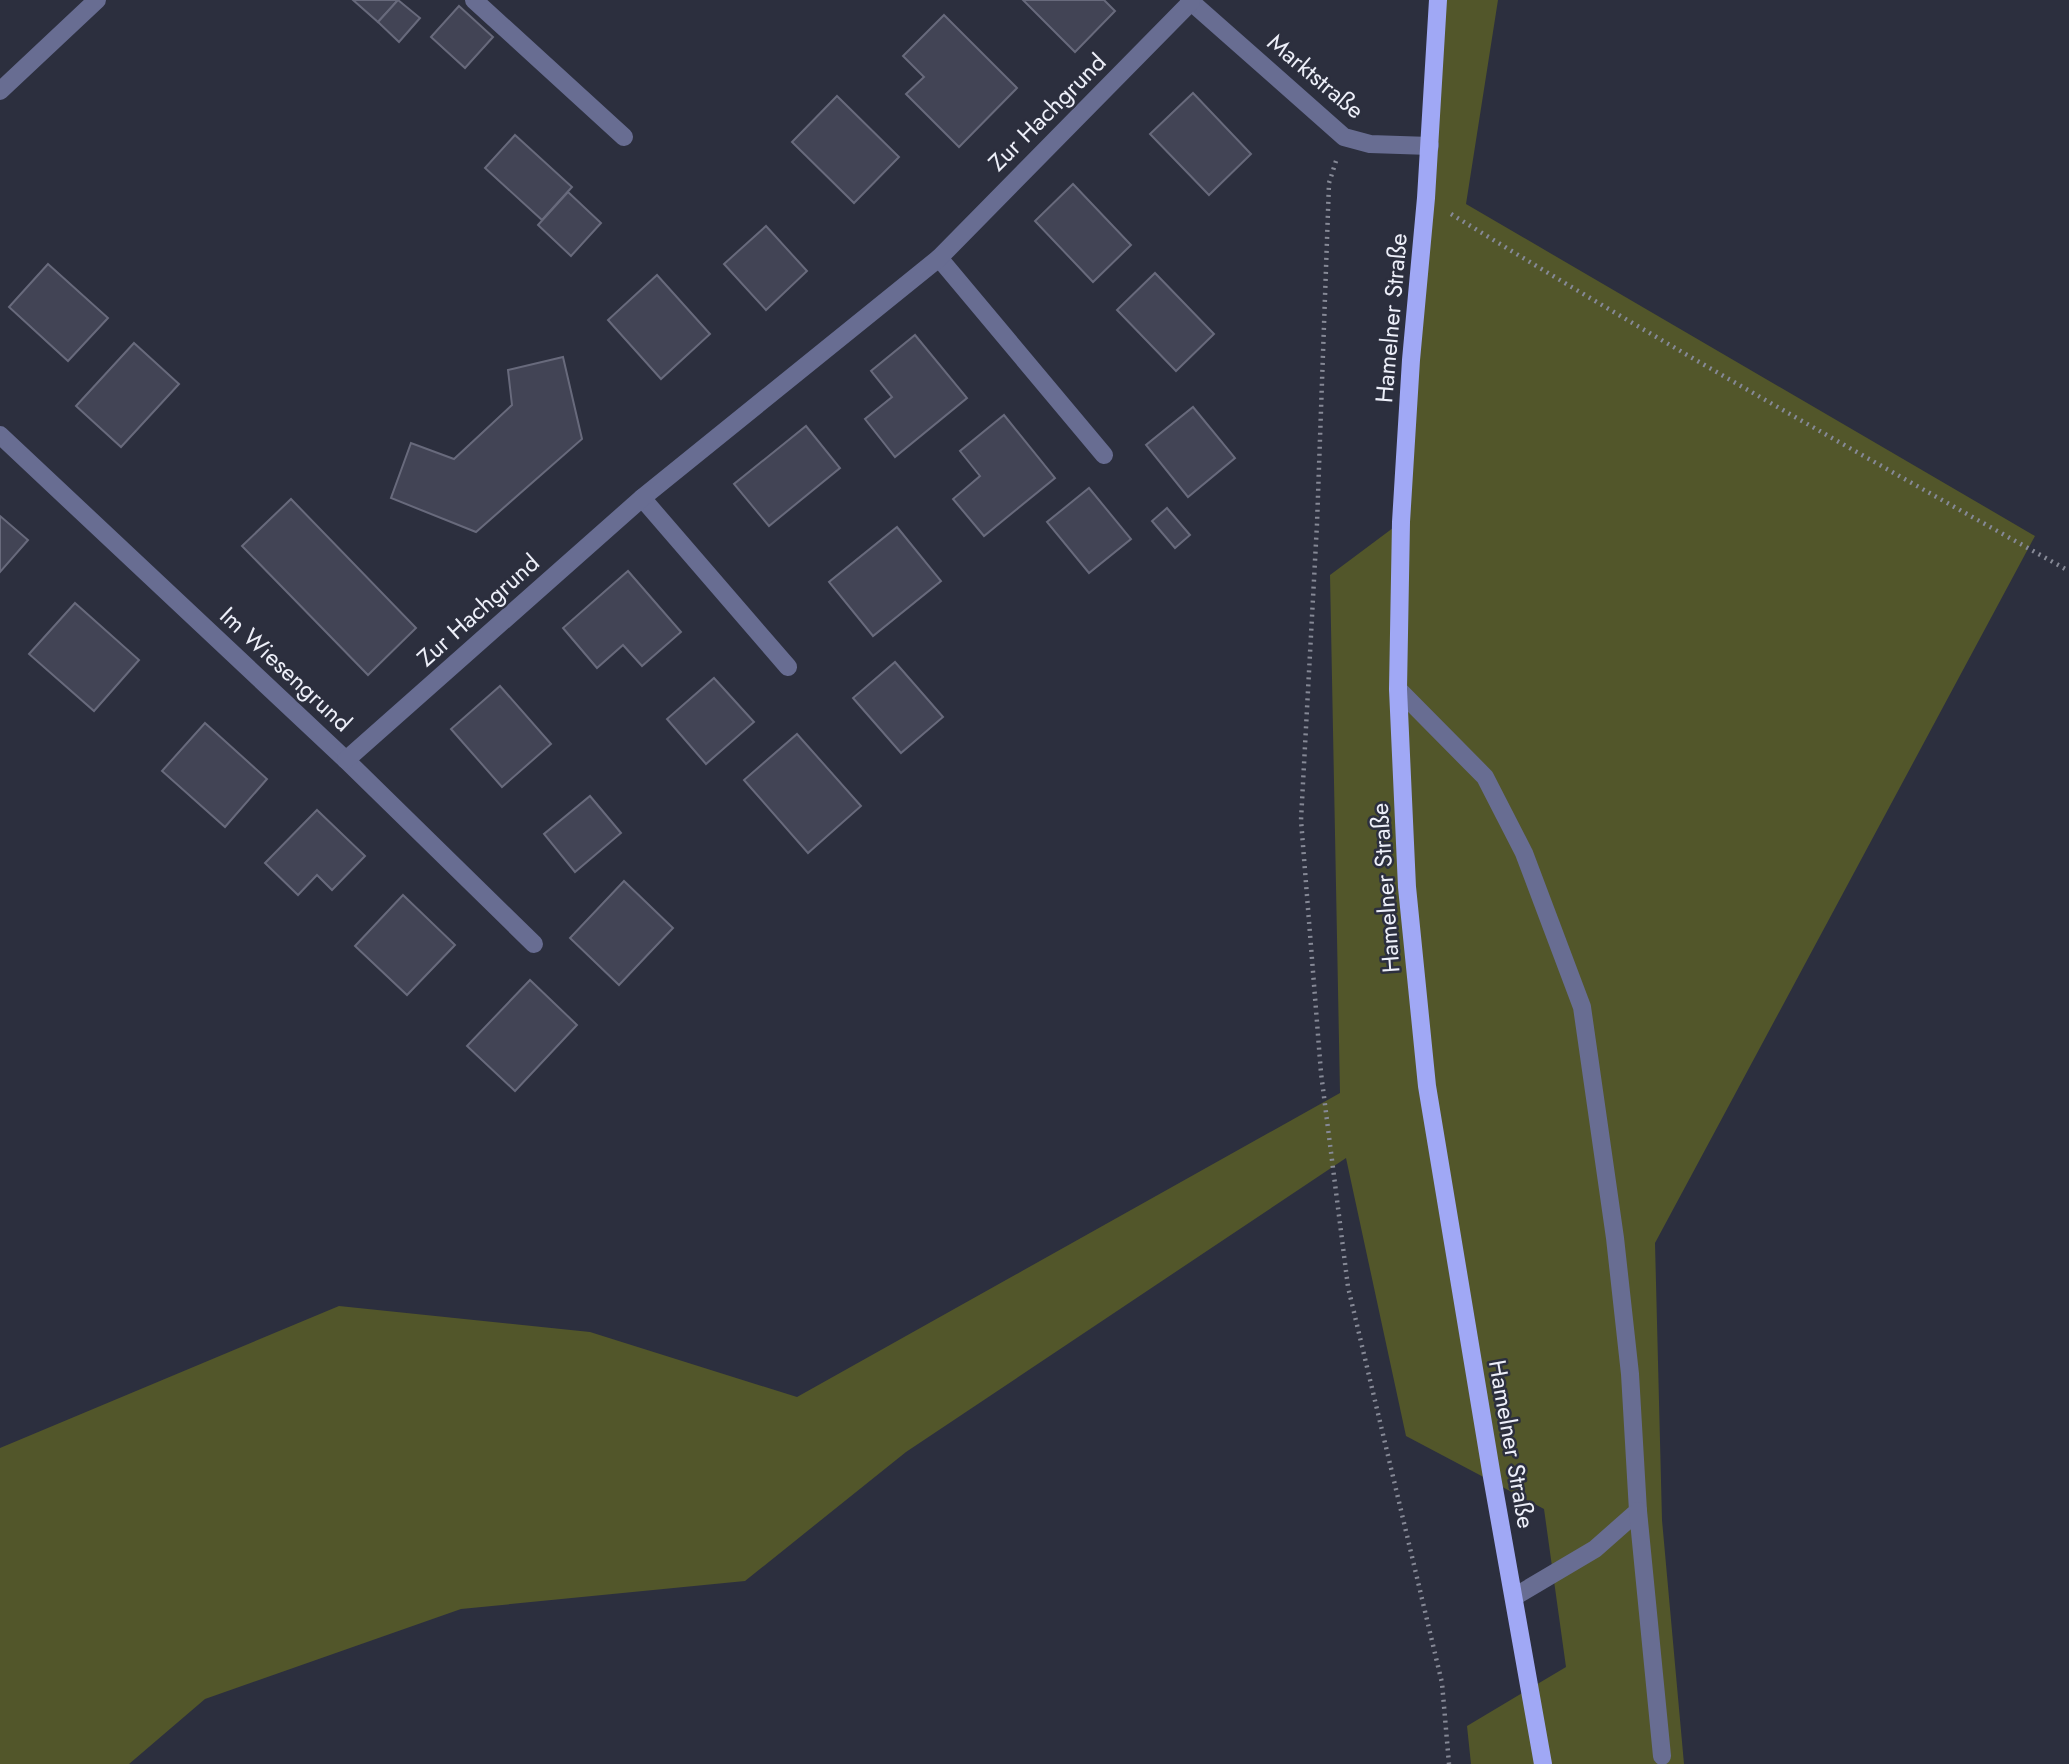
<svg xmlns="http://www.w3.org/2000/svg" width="2069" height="1764" viewBox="0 0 2069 1764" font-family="Jost,sans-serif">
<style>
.green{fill:#52562a}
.building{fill:#424455;stroke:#686a7c;stroke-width:2}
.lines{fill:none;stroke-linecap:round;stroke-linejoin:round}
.path{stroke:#868996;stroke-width:4.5;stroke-dasharray:2 5;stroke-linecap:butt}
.service{stroke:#686d92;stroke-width:18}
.minor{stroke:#686d92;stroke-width:18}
.primary{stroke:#a0a8f5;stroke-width:18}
.labels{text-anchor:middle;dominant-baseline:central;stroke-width:5;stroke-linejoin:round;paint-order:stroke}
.street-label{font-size:24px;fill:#edeff9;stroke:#2c2f3e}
</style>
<rect width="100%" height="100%" fill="#2c2f3e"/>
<polygon class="green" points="1438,0 1498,0 1466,204 2035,536 1655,1243 1662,1520 1684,1764 1471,1764 1467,1726 1566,1667 1544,1509 1406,1436 1346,1158 906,1452 745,1581 461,1609 205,1699 129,1764 0,1764 0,1448 339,1306 590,1332 797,1397 1340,1093 1330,575 1401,522"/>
<g class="building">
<polygon points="353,0 398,0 378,22"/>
<polygon points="398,0 420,18 399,42 378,22"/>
<polygon points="1023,0 1104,0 1115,11 1075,52"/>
<polygon points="459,6 493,37 465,68 431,37"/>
<polygon points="944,15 1017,88 959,147 906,94 924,77 903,56"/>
<polygon points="1193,93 1251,154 1209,195 1150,134"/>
<polygon points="837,96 899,157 854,203 792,142"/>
<polygon points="515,135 572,187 542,220 485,168"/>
<polygon points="1073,184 1131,245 1093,282 1035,221"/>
<polygon points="568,192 601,223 571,256 538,225"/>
<polygon points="766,226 807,271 766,310 724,264"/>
<polygon points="48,264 108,318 68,361 9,307"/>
<polygon points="1155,273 1214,334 1176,371 1117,310"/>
<polygon points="657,275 710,334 661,379 608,320"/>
<polygon points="915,335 967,398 895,457 865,419 892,397 871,371"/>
<polygon points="134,343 179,384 121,447 76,406"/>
<polygon points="563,357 582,439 476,532 391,498 411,443 454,459 512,405 508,370"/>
<polygon points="1193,407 1235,458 1188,497 1146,445"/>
<polygon points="1004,415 1055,478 984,536 953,499 980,476 960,451"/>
<polygon points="806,426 840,468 769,526 734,484"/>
<polygon points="1089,488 1131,539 1089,573 1047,522"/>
<polygon points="291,499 416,628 368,675 242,546"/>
<polygon points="1167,508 1190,535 1175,548 1152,521"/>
<polygon points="0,516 28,540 0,572"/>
<polygon points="897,527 941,581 873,636 829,582"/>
<polygon points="628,571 681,632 642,666 623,645 597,668 563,628"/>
<polygon points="75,603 139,660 94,711 29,654"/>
<polygon points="895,662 943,717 901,753 853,698"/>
<polygon points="714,678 754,722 706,764 667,719"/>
<polygon points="500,686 551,744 502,787 451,729"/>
<polygon points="205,723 267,779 225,827 162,771"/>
<polygon points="797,734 861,806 808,853 744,780"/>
<polygon points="590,796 621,833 575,872 544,834"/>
<polygon points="317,810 365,856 332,890 317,875 298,895 265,863"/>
<polygon points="624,881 673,928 619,985 570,938"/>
<polygon points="403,895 455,945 407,995 355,946"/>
<polygon points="530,980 577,1025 515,1091 467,1046"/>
</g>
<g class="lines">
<g class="path">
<polyline points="1336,161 1329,183 1317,524 1301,820 1321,1073 1348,1287 1442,1683 1449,1764"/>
<path d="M1451,214c203,125 410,241 618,357"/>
</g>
<g class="service">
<polyline points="1398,689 1485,777 1524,853 1582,1007 1615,1238 1630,1374 1638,1511 1595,1549 1514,1597"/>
<polyline points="1638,1511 1662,1756"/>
</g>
<g class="minor">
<polyline points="474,0 624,137"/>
<polyline points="1189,0 1344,137 1370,144 1430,146"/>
<polyline points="0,91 97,0"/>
<polyline points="939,258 1104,455"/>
<polyline points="0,435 346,760 534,944"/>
<polyline points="642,498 788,667"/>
<polyline points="346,760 642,498 939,258 1191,2"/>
</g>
<polyline class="primary" points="1438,0 1426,198 1411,360 1401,522 1398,689 1407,887 1427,1086 1492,1477 1543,1764"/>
</g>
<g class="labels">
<g class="street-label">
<text transform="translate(1316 76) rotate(40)">Marktstraße</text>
<text transform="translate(1047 112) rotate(-45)">Zur Hachgrund</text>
<text transform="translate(1391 318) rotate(-85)">Hamelner Straße</text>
<text transform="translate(478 610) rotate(-42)">Zur Hachgrund</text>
<text transform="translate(286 669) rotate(43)">Im Wiesengrund</text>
<text transform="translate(1385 888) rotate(-94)">Hamelner Straße</text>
<text transform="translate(1512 1444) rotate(80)">Hamelner Straße</text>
</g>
</g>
</svg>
